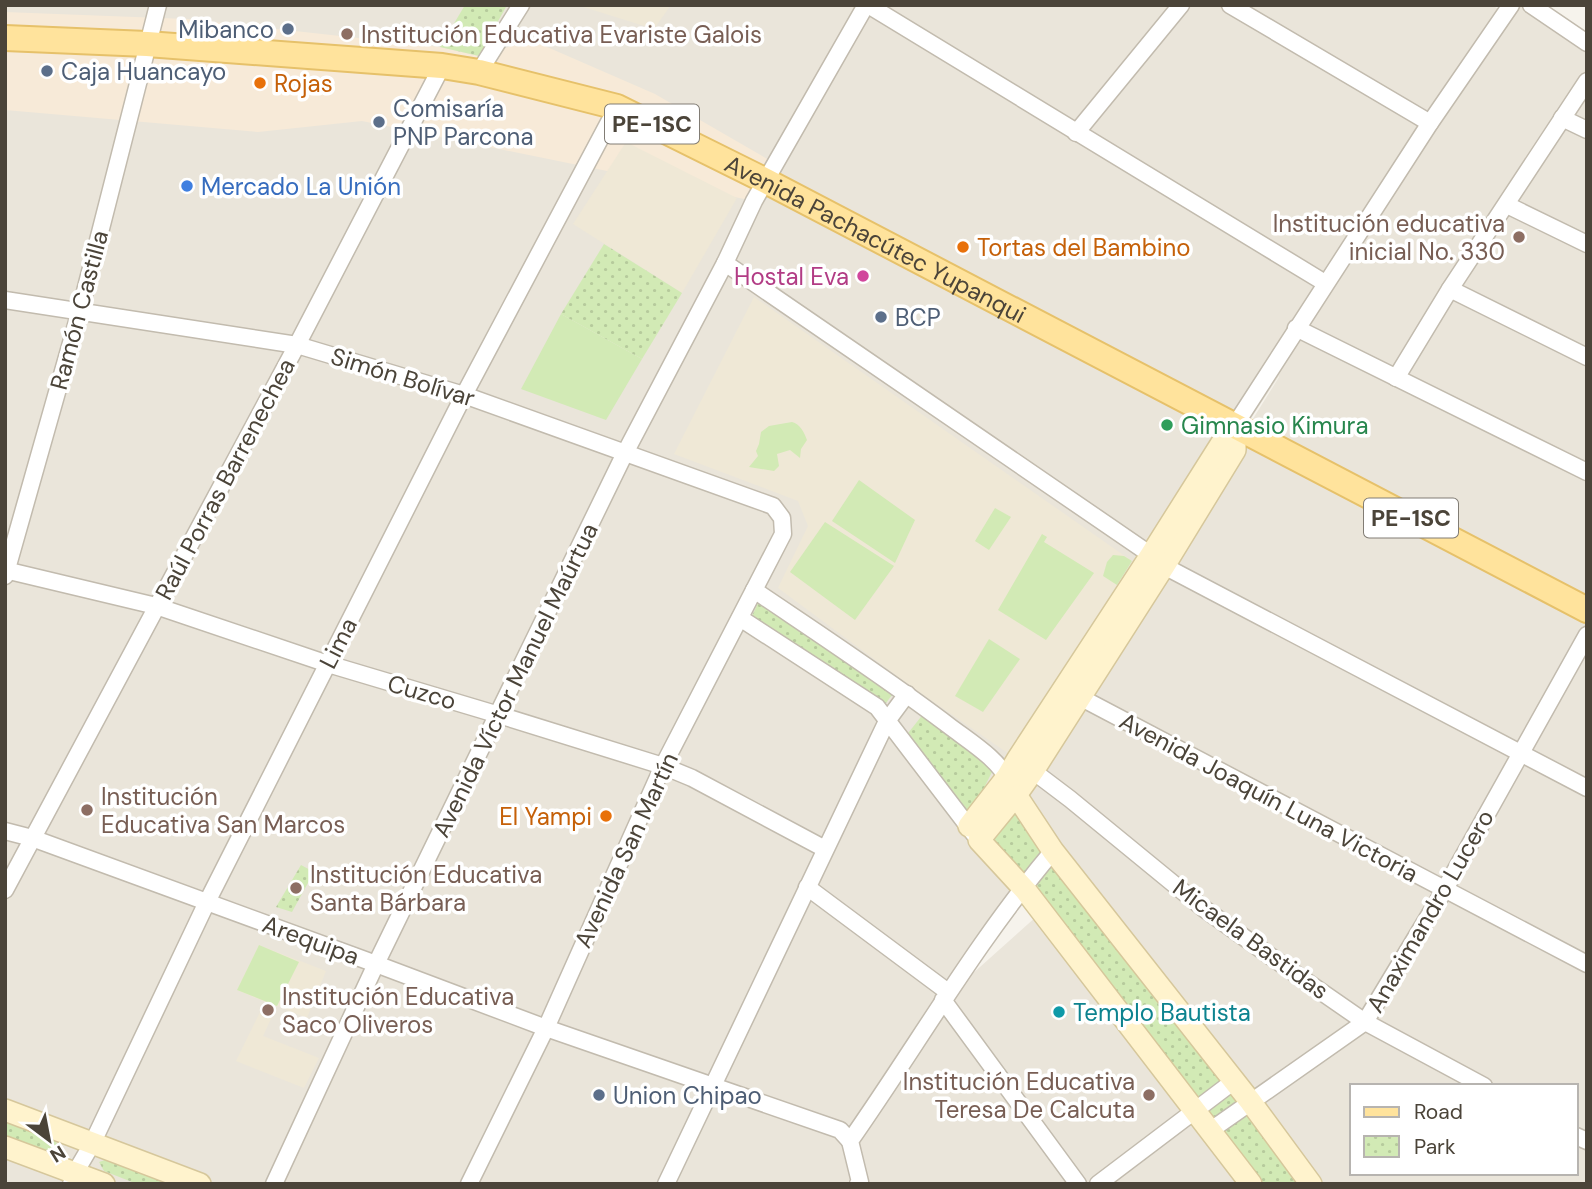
<svg xmlns="http://www.w3.org/2000/svg" width="1592" height="1189" viewBox="0 0 1592 1189" font-family="'DM Sans',sans-serif">
<style>
.residential{fill:#eae5da;fill-rule:evenodd}
.commercial{fill:#f7ead8}
.education{fill:#efe8d6}
.grass{fill:#d2eab5}
.park{fill:url(#park-dots)}
.lines{fill:none;stroke-linecap:round;stroke-linejoin:round}
.street-casing{stroke:#c2bbae;stroke-width:19}
.secondary-casing{stroke:#d6c79b;stroke-width:24}
.primary-casing{stroke:#e6c16a;stroke-width:28}
.street{stroke:#fff;stroke-width:16}
.secondary{stroke:#fff3cd;stroke-width:21}
.primary{stroke:#ffe39c;stroke-width:24}
.service-dot{fill:#5c6f8a;stroke:#fff;stroke-width:2.5}
.education-dot{fill:#8d6e63;stroke:#fff;stroke-width:2.5}
.food-dot{fill:#e8710a;stroke:#fff;stroke-width:2.5}
.shop-dot{fill:#3f7fe0;stroke:#fff;stroke-width:2.5}
.hotel-dot{fill:#d1479c;stroke:#fff;stroke-width:2.5}
.leisure-dot{fill:#2e9e5b;stroke:#fff;stroke-width:2.5}
.culture-dot{fill:#0f9aa8;stroke:#fff;stroke-width:2.5}
.labels{text-anchor:middle;dominant-baseline:central;stroke-width:7;stroke-linejoin:round;paint-order:stroke}
.shield{fill:#fff;stroke:#817c74;stroke-width:2}
.shield-label{font-size:23px;font-weight:bold;fill:#4b4439}
.service-label{font-size:24px;fill:#4e5e75;stroke:#fff;text-anchor:start}
.education-label{font-size:24px;fill:#785e54;stroke:#fff;text-anchor:start}
.food-label{font-size:24px;fill:#c56008;stroke:#fff;text-anchor:start}
.shop-label{font-size:24px;fill:#366cbe;stroke:#fff;text-anchor:start}
.street-label{font-size:24px;fill:#4b4439;stroke:#fff}
.hotel-label{font-size:24px;fill:#b23c85;stroke:#fff;text-anchor:end}
.leisure-label{font-size:24px;fill:#27864d;stroke:#fff;text-anchor:start}
.culture-label{font-size:24px;fill:#0d838f;stroke:#fff;text-anchor:start}
</style>
<defs>
<pattern id="park-dots" width="8" height="8" patternUnits="userSpaceOnUse" patternTransform="scale(1.75)"><rect width="8" height="8" fill="#d2eab5"/><path d="M2 2h.1M6 6h.1" fill="none" stroke="#b6ca9c" stroke-width="1.8" stroke-linecap="round"/></pattern>
</defs>
<rect width="100%" height="100%" fill="#f6f3ec"/>
<path class="residential" d="M5,5h1487l14,9 6,-9h19l56,38v1141h-1582zM1279,376v1l-246,394 131,-221zM1076,881l-124,111 74,-101zM1352,1086h224v87h-224z"/>
<polygon class="commercial" points="5,12 187,19 440,47 479,56 531,40 655,94 776,164 754,201 362,121 258,132 5,110"/>
<g class="education">
<polygon points="577,5 671,5 654,29"/>
<polygon points="626,142 737,198 682,293 573,224"/>
<polygon points="754,297 1132,561 1009,754 912,687 778,588 808,526 798,501 674,454"/>
<polygon points="259,945 326,971 307,1018 277,1006 263,1036 319,1058 304,1088 236,1061 265,1002 237,990"/>
</g>
<g class="grass">
<polygon points="561,314 642,359 606,420 521,389"/>
<path d="M792,422c8,2 12,10 15,18l-6,9 -1,9 -10,-8 -13,4 2,12 -5,5 -25,-4 9,-11 -2,-5 3,-7 2,-12 8,-6z"/>
<polygon points="859,480 915,520 895,563 832,521"/>
<polygon points="995,508 1011,517 989,550 975,541"/>
<polygon points="825,522 894,566 855,620 790,572"/>
<polygon points="1042,534 1047,537 1044,542 1094,573 1046,640 998,610"/>
<polygon points="1113,555 1124,556 1132,561 1117,585 1103,576 1107,562"/>
<polygon points="989,639 1020,659 983,712 955,696"/>
<polygon points="259,945 299,962 277,1006 237,990"/>
</g>
<g class="park">
<polygon points="465,5 507,5 479,56 440,47"/>
<polygon points="604,244 682,293 642,359 561,314"/>
<polygon points="759,601 895,691 886,703 751,618"/>
<polygon points="924,713 994,768 971,814 958,803 905,737"/>
<polygon points="1016,795 1304,1184 1247,1184 979,840"/>
<polygon points="301,865 314,872 292,912 276,907"/>
<polygon points="5,1117 54,1137 59,1149 50,1154 5,1137"/>
<polygon points="111,1158 179,1184 137,1184 104,1171 99,1162"/>
</g>
<g class="lines">
<defs>
<g id="street">
<polyline points="868,5 1325,283"/>
<polyline points="1230,5 1430,123"/>
<polyline points="1531,5 1587,43"/>
<polyline points="479,72 521,5"/>
<polyline points="1562,118 1587,130"/>
<polyline points="1076,133 1181,5"/>
<polyline points="1507,205 1587,244"/>
<polyline points="725,263 1151,555 1164,566 1587,788"/>
<polyline points="1450,289 1587,357"/>
<polyline points="5,300 297,345 464,395 773,506 782,518 783,534 663,766 546,1028 469,1184"/>
<polyline points="1296,328 1587,472"/>
<polyline points="1396,378 1450,289 1587,81"/>
<polyline points="1235,425 1430,123 1511,5"/>
<polyline points="5,570 156,606 328,664 499,715 663,766 692,778 825,849"/>
<polyline points="5,576 80,311 158,5"/>
<path d="M754,590c65,44 131,87 194,135 22,17 50,33 62,58"/>
<polyline points="740,618 877,707 974,834"/>
<polyline points="1072,693 1587,964"/>
<polyline points="1033,771 1070,799 1203,908 1287,968 1365,1022 1484,1086"/>
<polyline points="5,831 32,838 376,964 546,1028 840,1130 850,1141"/>
<polyline points="807,887 948,992"/>
<polyline points="5,890 297,345 442,66"/>
<polyline points="943,1000 1078,1184"/>
<polyline points="1211,1130 1365,1022 1445,889 1587,635"/>
<polyline points="1576,1136 1587,1141"/>
<polyline points="71,1184 75,1173 92,1144 207,902 464,395 617,107"/>
<polyline points="274,1184 376,964 625,453 725,263 754,201 866,5"/>
<polyline points="666,1184 887,721 907,694"/>
<path d="M858,1184l2,-2 -10,-41c68,-97 126,-199 203,-290"/>
<polyline points="1098,1184 1234,1081"/>
</g>
<g id="secondary">
<polyline points="1235,425 1235,450 1164,566 1033,771 1016,795 979,840 1026,891 1251,1184"/>
<polyline points="1016,795 1053,851 1250,1101 1311,1184"/>
<polyline points="969,826 1007,777 1017,760 1151,555 1223,441 1235,425"/>
<polyline points="5,1110 200,1184"/>
<polyline points="5,1147 104,1184"/>
</g>
<g id="primary">
<path id="s1" d="M5,38l142,6 295,22 37,6 138,35 149,74 821,429"/>
</g>
</defs>
<use href="#street" class="street-casing"/>
<use href="#secondary" class="secondary-casing"/>
<use href="#primary" class="primary-casing"/>
<use href="#street" class="street"/>
<use href="#secondary" class="secondary"/>
<use href="#primary" class="primary"/>
</g>
<g class="service-dot">
<circle cx="288" cy="29" r="7"/>
<circle cx="47" cy="71" r="7"/>
<circle cx="379" cy="122" r="7"/>
<circle cx="881" cy="317" r="7"/>
<circle cx="599" cy="1095" r="7"/>
</g>
<g class="education-dot">
<circle cx="347" cy="34" r="7"/>
<circle cx="1519" cy="237" r="7"/>
<circle cx="87" cy="810" r="7"/>
<circle cx="296" cy="888" r="7"/>
<circle cx="268" cy="1010" r="7"/>
<circle cx="1149" cy="1095" r="7"/>
</g>
<g class="food-dot">
<circle cx="260" cy="83" r="7"/>
<circle cx="963" cy="247" r="7"/>
<circle cx="606" cy="816" r="7"/>
</g>
<circle class="shop-dot" cx="187" cy="186" r="7"/>
<circle class="hotel-dot" cx="863" cy="276" r="7"/>
<circle class="leisure-dot" cx="1167" cy="425" r="7"/>
<circle class="culture-dot" cx="1059" cy="1012" r="7"/>
<g class="labels">
<g class="shield">
<rect x="605" y="104.5" width="94" height="39" rx="5"/>
<rect x="1364" y="498.5" width="94" height="39" rx="5"/>
</g>
<g class="shield-label">
<text x="652" y="124">PE-1SC</text>
<text x="1411" y="518">PE-1SC</text>
</g>
<g class="service-label">
<text x="274" y="29" text-anchor="end">Mibanco</text>
<text x="61" y="71">Caja Huancayo</text>
<text x="393" y="108">Comisaría<tspan x="393" dy="28">PNP Parcona</tspan></text>
<text x="895" y="317">BCP</text>
<text x="613" y="1095">Union Chipao</text>
</g>
<g class="education-label">
<text x="361" y="34">Institución Educativa Evariste Galois</text>
<text x="1505" y="223" text-anchor="end">Institución educativa<tspan x="1505" dy="28">inicial No. 330</tspan></text>
<text x="101" y="796">Institución<tspan x="101" dy="28">Educativa San Marcos</tspan></text>
<text x="310" y="874">Institución Educativa<tspan x="310" dy="28">Santa Bárbara</tspan></text>
<text x="282" y="996">Institución Educativa<tspan x="282" dy="28">Saco Oliveros</tspan></text>
<text x="1135" y="1081" text-anchor="end">Institución Educativa<tspan x="1135" dy="28">Teresa De Calcuta</tspan></text>
</g>
<g class="food-label">
<text x="274" y="83">Rojas</text>
<text x="977" y="247">Tortas del Bambino</text>
<text x="592" y="816" text-anchor="end">El Yampi</text>
</g>
<g class="shop-label">
<text x="201" y="186">Mercado La Unión</text>
</g>
<g class="street-label">
<text stroke="none"><textPath href="#s1" startOffset="908">Avenida Pachacútec Yupanqui</textPath></text>
<text transform="translate(79 310) rotate(-75)">Ramón Castilla</text>
<text transform="translate(403 377) rotate(17)">Simón Bolívar</text>
<text transform="translate(225 479) rotate(-62)">Raúl Porras Barrenechea</text>
<text transform="translate(338 643) rotate(-63)">Lima</text>
<text transform="translate(515 680) rotate(-64)">Avenida Víctor Manuel Maúrtua</text>
<text transform="translate(422 692) rotate(16)">Cuzco</text>
<text transform="translate(1269 797) rotate(28)">Avenida Joaquín Luna Victoria</text>
<text transform="translate(626 850) rotate(-65)">Avenida San Martín</text>
<text transform="translate(1430 911) rotate(-60)">Anaximandro Lucero</text>
<text transform="translate(1251 939) rotate(36)">Micaela Bastidas</text>
<text transform="translate(311 940) rotate(20)">Arequipa</text>
</g>
<g class="hotel-label">
<text x="849" y="276">Hostal Eva</text>
</g>
<g class="leisure-label">
<text x="1181" y="425">Gimnasio Kimura</text>
</g>
<g class="culture-label">
<text x="1073" y="1012">Templo Bautista</text>
</g>
</g>
<rect width="1592" height="1189" fill="none" stroke="#4b4439" stroke-width="14"/>
<rect x="1350" y="1084" width="228" height="91" fill="#ffffff" stroke="#b7b4b0" stroke-width="2"/>
<rect x="1364" y="1107" width="35" height="10" fill="#ffe39c" stroke="#b7b4b0" stroke-width="2"/>
<text x="1414" y="1119" font-size="21" fill="#4b4439">Road</text>
<rect x="1364" y="1136" width="35" height="21" fill="url(#park-dots)" stroke="#b7b4b0" stroke-width="2"/>
<text x="1414" y="1154" font-size="21" fill="#4b4439">Park</text>
<g transform="translate(49 1140) rotate(148)" stroke="#ffffff" stroke-width="5" paint-order="stroke">
<path d="M0-5L12 26L0 18L-12 26Z" fill="#4b4439"/>
<text y="-10" font-size="19" font-weight="bold" text-anchor="middle" fill="#4b4439">N</text>
</g>
</svg>
